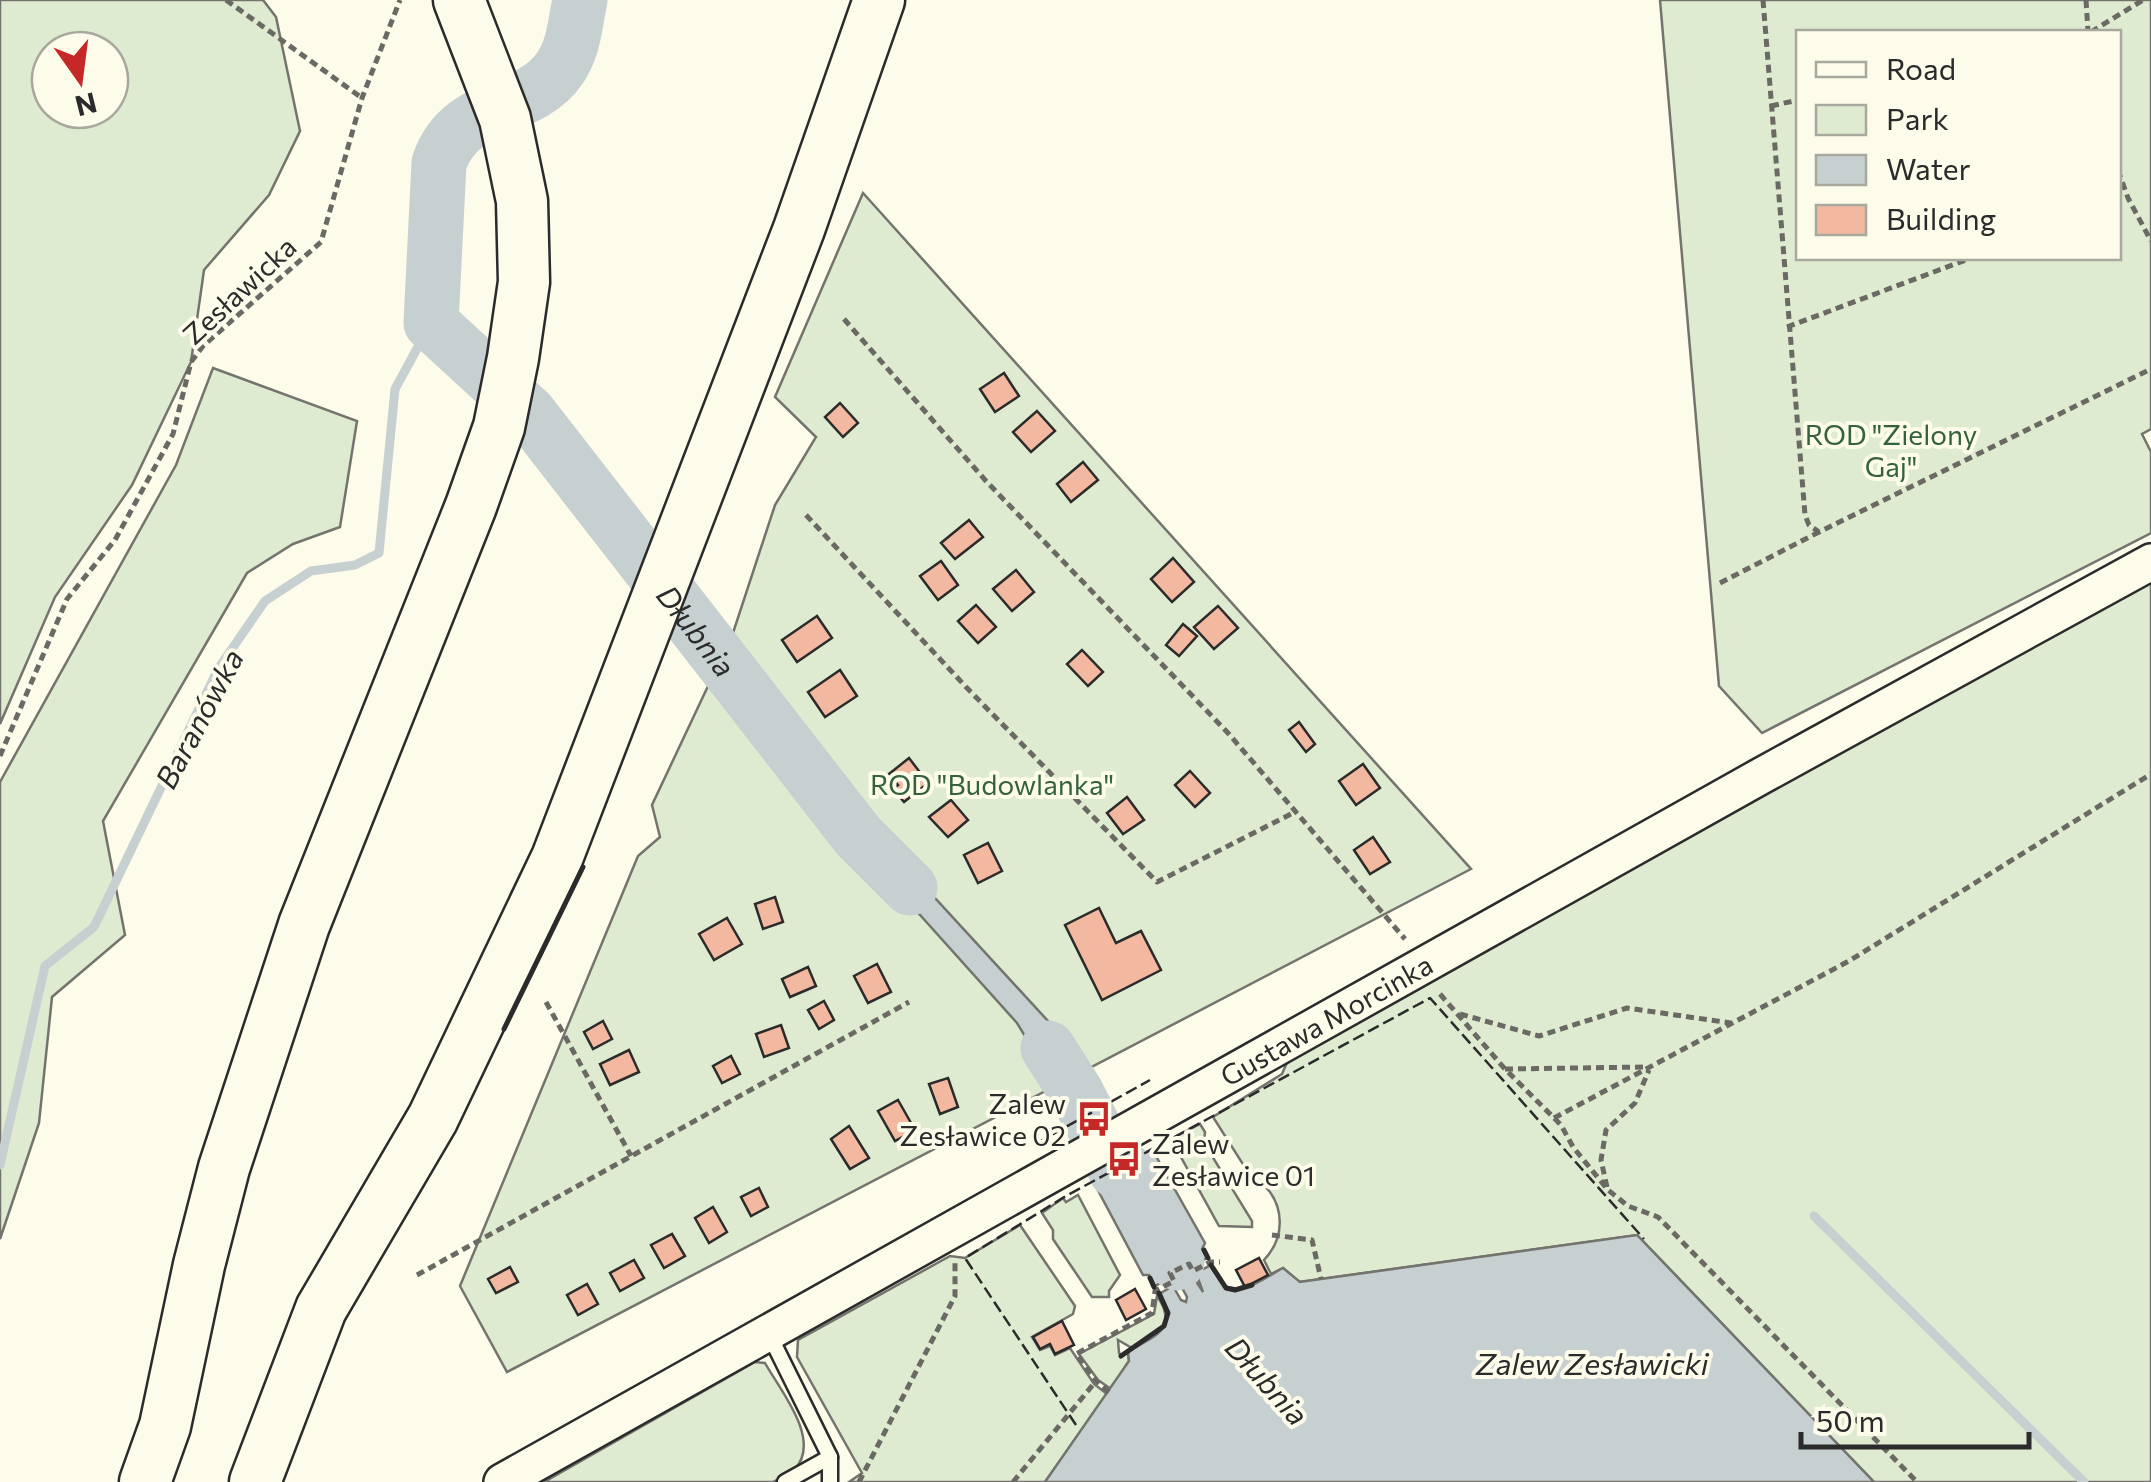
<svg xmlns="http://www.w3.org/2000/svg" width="2151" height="1482" viewBox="0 0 2151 1482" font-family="Commissioner,sans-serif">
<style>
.green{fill:#deebd1;stroke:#74746e;stroke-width:2.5;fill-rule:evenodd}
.water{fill:#c7d0d0;stroke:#74746e;stroke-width:2.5}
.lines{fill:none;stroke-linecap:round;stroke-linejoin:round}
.stream{stroke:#c7d0d0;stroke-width:9}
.river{stroke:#c7d0d0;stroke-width:55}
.building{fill:#f2b8a0;stroke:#2b2b2b;stroke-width:2.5}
.service-casing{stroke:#2b2b2b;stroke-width:19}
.tertiary-casing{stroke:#2b2b2b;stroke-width:40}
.motorway-casing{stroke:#2b2b2b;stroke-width:55}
.path{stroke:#6a6964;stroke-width:5;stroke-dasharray:8 5;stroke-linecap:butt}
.service{stroke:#fdfbea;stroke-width:14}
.tertiary{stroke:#fdfbea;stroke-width:35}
.motorway{stroke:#fdfbea;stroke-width:50}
.fence{stroke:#2b2b2b;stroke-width:2.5;stroke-dasharray:12 5;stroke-linecap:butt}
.wall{stroke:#2b2b2b;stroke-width:5}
.labels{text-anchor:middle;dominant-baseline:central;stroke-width:8;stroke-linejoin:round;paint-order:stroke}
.street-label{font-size:28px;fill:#2b2b2b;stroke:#fdfbea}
.park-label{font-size:28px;fill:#34623c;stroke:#fdfbea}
.poi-label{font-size:28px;fill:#2b2b2b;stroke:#fdfbea;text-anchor:end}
.water-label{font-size:30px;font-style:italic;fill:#2b2b2b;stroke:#fdfbea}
</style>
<rect width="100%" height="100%" fill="#fdfbea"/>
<g class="green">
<path d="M0,0h263l13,17 24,114 -31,64 -65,75 -13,92 -59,123 -77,112 -55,127zM50,50h60v60h-60z"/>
<path d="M1660,0h491v429l-9,5 9,18v81l-389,200 -43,-47zM1798,32h320v226h-320z"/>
<polygon points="863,193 1471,869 507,1372 460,1286 638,856 660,837 652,805 733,633 775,505 816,437 775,397"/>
<polygon points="213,368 357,421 340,527 293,544 247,573 103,821 125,935 52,997 39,1123 0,1239 0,782 176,465"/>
<path d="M2151,581v901h-277l-237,-247 -338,47 -16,-14 -12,6 -7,-14c21,-22 21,-54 0,-75l-6,3 -45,-71 69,-43 6,-14 497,-280z"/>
<polygon points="1200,1124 1205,1132 1204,1143 1252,1221 1252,1227 1219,1226 1171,1139"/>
<polygon points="1078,1195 1120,1275 1109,1291 1109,1297 1092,1297 1053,1239 1053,1230 1042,1213 1063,1198 1066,1202"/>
<polygon points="1020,1225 1075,1306 1073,1314 1032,1337 1040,1350 1050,1346 1055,1355 1070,1348 1094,1384 1107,1394 1045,1482 849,1482 862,1473 797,1357 798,1340 950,1256 965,1258"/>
<path d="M1157,1296c21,30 0,37 -25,52l-14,-8 1,13 3,2 6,-3 1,9 -18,28 -13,-9 -19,-26 75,-40z"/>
<path d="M755,1362l10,1c15,27 58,78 29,107 -5,5 -15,9 -21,12h-229z"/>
</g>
<g class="water">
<polygon points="858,837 912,873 1048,1021 1108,1102 1073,1122 1063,1089 1052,1081 1017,1023 886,877"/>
<polygon points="1152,1149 1205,1243 1202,1249 1207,1258 1192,1266 1186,1256 1171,1266 1168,1263 1120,1174 1116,1177 1168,1279 1155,1286 1149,1275 1143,1275 1093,1181"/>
<path d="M1637,1235l237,247h-829l84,-121 -1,-9c34,-21 47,-21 31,-58l14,-8 8,14 5,2 1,-5 -11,-20 13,-7 14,22 -7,-19 15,-8 12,20c21,11 41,-7 60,-17l17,14z"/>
</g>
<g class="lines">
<g class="stream">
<polyline points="0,1165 45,966 94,927 218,669 265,601 311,571 355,565 379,553 395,389 431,323"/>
<polyline points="1814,1216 2084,1482"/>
</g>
<g class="river">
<path id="s1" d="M580,0c-5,24 -6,48 -20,68 -32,47 -99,31 -121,95l-8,160 98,90 329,423 52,52"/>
<polyline points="1048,1048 1076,1092 1116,1171 1127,1171 1177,1263"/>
</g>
</g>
<g class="building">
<polygon points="1004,373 1019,396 995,412 980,389"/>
<polygon points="840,403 858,423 843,437 825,417"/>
<polygon points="1037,411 1055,431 1031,452 1013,432"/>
<polygon points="1083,462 1098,480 1071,502 1057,484"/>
<polygon points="969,520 983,537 955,559 941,543"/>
<polygon points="1173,558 1194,582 1172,602 1151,579"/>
<polygon points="941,561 958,585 938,600 920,576"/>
<polygon points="1016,570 1034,592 1012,611 993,589"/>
<polygon points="976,605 996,627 978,643 958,621"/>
<polygon points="1218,606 1238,628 1214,649 1194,627"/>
<polygon points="817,616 832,638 797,662 782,640"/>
<polygon points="1183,624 1197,636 1179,656 1166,645"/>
<polygon points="1082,650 1103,672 1088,686 1067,664"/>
<polygon points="840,670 857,696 825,717 808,692"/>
<polygon points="1299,722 1315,744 1306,752 1289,730"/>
<polygon points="909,758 928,783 904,802 893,789 898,785 889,774"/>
<polygon points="1363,764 1380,788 1356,805 1339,781"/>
<polygon points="1190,771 1210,793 1195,807 1175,785"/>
<polygon points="1127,797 1144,820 1123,834 1107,813"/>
<polygon points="951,800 968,820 948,837 929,817"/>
<polygon points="1373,837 1390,862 1370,874 1354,850"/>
<polygon points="988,843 1002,871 978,883 964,855"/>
<polygon points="775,897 783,922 763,929 755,904"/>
<polygon points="1099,908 1116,943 1141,931 1161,970 1102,1000 1065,925"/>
<polygon points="727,918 742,944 714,960 699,934"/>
<polygon points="877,964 891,992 868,1003 854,976"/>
<polygon points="808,967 816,986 790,997 782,979"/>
<polygon points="824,1001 834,1020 819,1029 808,1010"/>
<polygon points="603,1021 612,1039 593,1049 584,1032"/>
<polygon points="781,1025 789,1048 764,1057 756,1034"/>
<polygon points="629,1050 639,1072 610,1085 600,1064"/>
<polygon points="731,1056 740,1074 722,1083 713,1066"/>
<polygon points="948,1078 958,1107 940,1114 929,1084"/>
<polygon points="898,1100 915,1130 895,1141 878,1111"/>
<polygon points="849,1126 869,1158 850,1169 831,1139"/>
<polygon points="759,1188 768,1207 751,1216 741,1197"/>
<polygon points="713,1207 727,1232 709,1243 695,1218"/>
<polygon points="672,1234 685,1256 664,1268 651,1245"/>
<polygon points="1259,1258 1268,1275 1245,1287 1236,1270"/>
<polygon points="634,1260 644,1278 620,1291 610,1273"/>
<polygon points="510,1267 518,1282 496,1293 488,1279"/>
<polygon points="587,1284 598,1304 578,1315 567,1295"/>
<polygon points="1135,1289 1146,1309 1126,1320 1116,1300"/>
<polygon points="1062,1321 1074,1345 1055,1354 1050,1344 1040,1349 1033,1337"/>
</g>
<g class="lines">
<defs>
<g id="service">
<polyline points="768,1332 830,1457 785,1482"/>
<polyline points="830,1457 830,1482"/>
</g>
<g id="tertiary">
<path id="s2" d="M502,1482l1259,-706 390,-214"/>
</g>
<g id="motorway">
<polyline points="145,1482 165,1426 199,1265 224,1168 304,925 471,506 499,427 513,358 524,282 522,201 505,119 459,0"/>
<polyline points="255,1482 321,1309 433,1118 557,858 799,229 879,0"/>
</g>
</defs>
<use href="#service" class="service-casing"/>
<use href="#tertiary" class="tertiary-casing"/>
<use href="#motorway" class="motorway-casing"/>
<g class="path">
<polyline points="226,0 362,98"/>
<polyline points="1763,0 1805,515 1809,525 1819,532 2151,369"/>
<polyline points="2086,0 2088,32"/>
<polyline points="2091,32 2143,0"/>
<polyline points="1771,106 1798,100"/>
<polyline points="2118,170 2128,198 2151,241"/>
<polyline points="844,319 986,481 1228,733 1405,939"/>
<polyline points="1787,327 1971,258"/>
<polyline points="806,515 966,687 1157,882 1295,812"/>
<polyline points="1720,583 1819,532"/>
<polyline points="0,756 67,599 115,540 173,434 191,362 203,346 321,242 362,98 400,0"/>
<polyline points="1440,994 1505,1069 1561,1125 1573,1147 1608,1190 1628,1206 1658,1217 1917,1482"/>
<polyline points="546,1002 631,1156"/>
<polyline points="1460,1014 1539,1036 1627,1008 1731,1023"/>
<polyline points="1505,1069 1647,1067"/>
<polyline points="1554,1118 1849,961 2151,774"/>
<polyline points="1607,1187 1601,1160 1606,1130 1635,1103 1649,1070"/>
<polyline points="1272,1235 1312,1240 1321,1279"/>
<polyline points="417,1275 909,1002"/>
<polyline points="1109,1392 1096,1381 1076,1354 1152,1313 1155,1291 1174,1281 1170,1273 1189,1264 1193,1271 1210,1262 1220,1262"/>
<polyline points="859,1482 955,1296 955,1263"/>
<polyline points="1013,1482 1096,1381"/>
</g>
<use href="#service" class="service"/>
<use href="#tertiary" class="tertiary"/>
<use href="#motorway" class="motorway"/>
<g class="fence">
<polyline points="1037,1143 1150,1080"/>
<polyline points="1076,1425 965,1258 1066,1196 1430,998 1644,1239"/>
</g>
<g class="wall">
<polyline points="504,1029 583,867"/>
<polyline points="1204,1250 1208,1258"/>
<polyline points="1211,1265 1226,1288 1235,1290 1252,1285"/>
<polyline points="1150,1278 1154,1287"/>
<polyline points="1121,1356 1164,1326 1168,1313 1159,1293"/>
</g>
</g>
<defs>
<symbol id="bus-bare" viewBox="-9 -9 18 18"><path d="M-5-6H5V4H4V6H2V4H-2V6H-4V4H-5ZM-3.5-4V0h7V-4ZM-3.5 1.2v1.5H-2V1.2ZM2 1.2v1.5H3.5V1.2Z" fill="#c62828" stroke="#fdfbea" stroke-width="2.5" paint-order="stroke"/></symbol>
</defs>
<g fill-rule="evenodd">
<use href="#bus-bare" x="1069" y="1094" width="50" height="50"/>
<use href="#bus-bare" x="1099" y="1134" width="50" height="50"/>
</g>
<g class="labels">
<g class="street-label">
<text transform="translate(239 290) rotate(-43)">Zesławicka</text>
<text stroke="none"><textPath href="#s2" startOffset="945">Gustawa Morcinka</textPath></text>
</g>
<g class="park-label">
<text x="1891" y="434">ROD "Zielony<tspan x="1891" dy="32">Gaj"</tspan></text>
<text x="992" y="784">ROD "Budowlanka"</text>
</g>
<g class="poi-label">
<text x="1066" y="1103">Zalew<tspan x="1066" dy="32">Zesławice 02</tspan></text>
<text x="1152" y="1143" text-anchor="start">Zalew<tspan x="1152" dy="32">Zesławice 01</tspan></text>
</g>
<g class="water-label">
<text stroke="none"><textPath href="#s1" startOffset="798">Dłubnia</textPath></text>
<text transform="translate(198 718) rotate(-62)">Baranówka</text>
<text x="1592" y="1362">Zalew Zesławicki</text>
<text transform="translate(1268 1380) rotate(48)">Dłubnia</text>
</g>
</g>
<rect x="1796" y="30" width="325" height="230" fill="#fdfbea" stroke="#a9a89e" stroke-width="2.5"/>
<rect x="1816" y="62" width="50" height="15" fill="#fdfbea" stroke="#a9a89e" stroke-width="2.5"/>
<text x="1886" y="80" font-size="30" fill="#2b2b2b">Road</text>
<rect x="1816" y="105" width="50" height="30" fill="#deebd1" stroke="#a9a89e" stroke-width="2.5"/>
<text x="1886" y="130" font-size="30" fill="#2b2b2b">Park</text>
<rect x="1816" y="155" width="50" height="30" fill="#c7d0d0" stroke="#a9a89e" stroke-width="2.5"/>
<text x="1886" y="180" font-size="30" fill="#2b2b2b">Water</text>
<rect x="1816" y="205" width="50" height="30" fill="#f2b8a0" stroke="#a9a89e" stroke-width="2.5"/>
<text x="1886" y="230" font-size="30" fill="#2b2b2b">Building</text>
<g transform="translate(80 80) rotate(166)"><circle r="48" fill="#fdfbea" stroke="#a9a89e" stroke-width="2.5"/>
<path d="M0-8L18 38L0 25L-18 38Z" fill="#c62828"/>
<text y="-15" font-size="28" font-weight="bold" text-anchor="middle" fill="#2b2b2b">N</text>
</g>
<path d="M1801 1432v15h228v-15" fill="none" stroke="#2b2b2b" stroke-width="5"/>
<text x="1816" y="1432" font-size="30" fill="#2b2b2b" stroke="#fdfbea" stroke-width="8" paint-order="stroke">50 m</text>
</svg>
